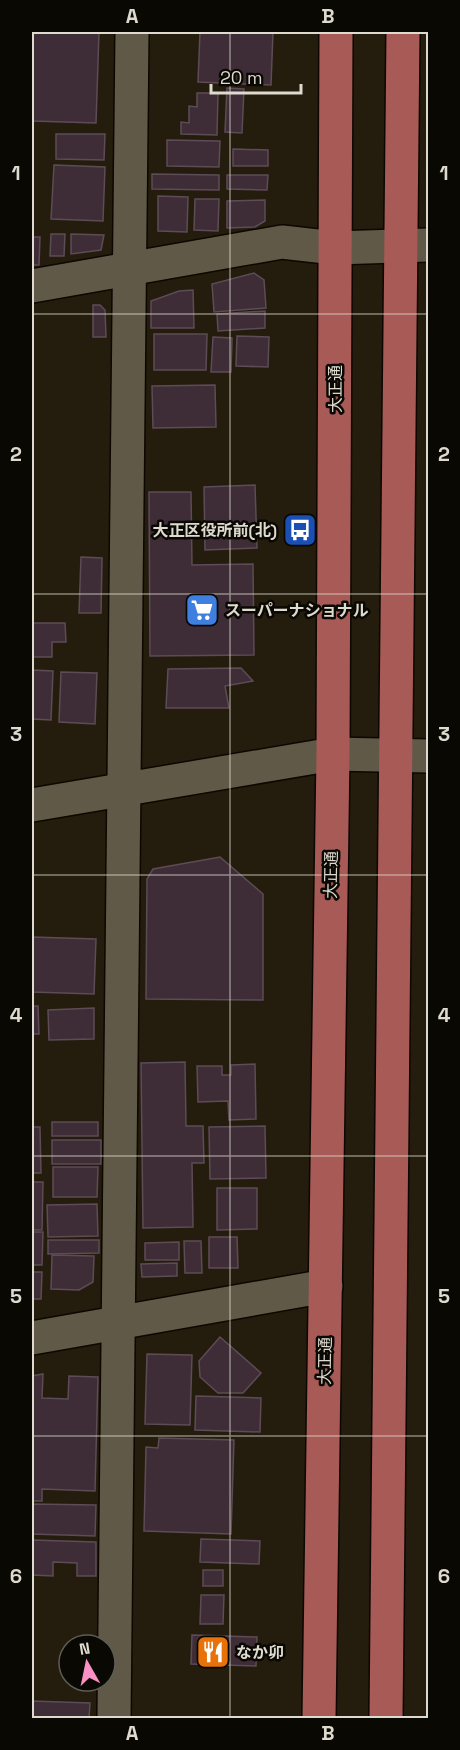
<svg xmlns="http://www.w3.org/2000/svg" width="460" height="1750" viewBox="0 0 460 1750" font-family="'Space Grotesk','Noto Sans JP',sans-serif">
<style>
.building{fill:#3e2d37;stroke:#5d4b56;stroke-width:1.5}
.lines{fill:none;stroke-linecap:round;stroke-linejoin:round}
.minor-casing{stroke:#0d0700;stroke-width:36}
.major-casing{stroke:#0d0700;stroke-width:36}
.minor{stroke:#605947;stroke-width:33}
.major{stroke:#a85a57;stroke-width:33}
.grid{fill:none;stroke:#dedacf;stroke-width:1.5;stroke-opacity:0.55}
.labels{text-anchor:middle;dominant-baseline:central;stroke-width:5;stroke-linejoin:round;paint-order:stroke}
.street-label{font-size:16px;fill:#dedacf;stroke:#0a0803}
.poi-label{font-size:16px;font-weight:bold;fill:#dedacf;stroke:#0a0803;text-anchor:start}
.neatline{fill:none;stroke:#dedacf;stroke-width:2}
.grid-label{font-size:20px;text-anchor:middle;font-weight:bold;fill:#dedacf}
</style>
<rect width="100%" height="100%" fill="#241d0d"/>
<g class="building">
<polygon points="32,32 99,32 96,123 32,121"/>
<polygon points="200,32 273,32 271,85 198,82"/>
<polygon points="227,88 244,89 242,133 225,132"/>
<polygon points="197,93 218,93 217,135 181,134 181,122 189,123 189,106 197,107"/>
<polygon points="56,134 105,134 104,160 56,159"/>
<polygon points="167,140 220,141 219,167 167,166"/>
<polygon points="233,149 268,150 268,166 233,166"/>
<polygon points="54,165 105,167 103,221 51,219"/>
<polygon points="152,174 219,175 219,190 152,189"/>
<polygon points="227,175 268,175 267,190 227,189"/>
<polygon points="158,196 188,197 187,232 158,231"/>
<polygon points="195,199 219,199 218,231 194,230"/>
<polygon points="265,200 265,221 255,227 227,228 227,201"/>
<polygon points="51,234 65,234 64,256 50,256"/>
<polygon points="71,234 104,235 101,250 71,254"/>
<polygon points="32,237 40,237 39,265 32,265"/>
<polygon points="254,273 264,280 266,308 214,312 212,284"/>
<polygon points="193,290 194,328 151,328 151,301 179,291"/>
<polygon points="93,305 100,305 105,310 106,337 93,337"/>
<polygon points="265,311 265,328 218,331 217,314"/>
<polygon points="154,334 207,334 206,370 154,370"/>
<polygon points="237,336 269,337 268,367 236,366"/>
<polygon points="213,337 232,338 231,372 211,372"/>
<polygon points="215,385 216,427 153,428 152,386"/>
<polygon points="255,485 257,548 205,550 204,487"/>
<polygon points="149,492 191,492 192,565 253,564 254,655 150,656"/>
<polygon points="81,557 102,558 101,613 79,613"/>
<polygon points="32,623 65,623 66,642 52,642 52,657 32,657"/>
<polygon points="241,668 253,681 225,686 229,708 166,708 168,669"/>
<polygon points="32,670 53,671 51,720 32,719"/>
<polygon points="61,672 97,673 95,724 59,722"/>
<polygon points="220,857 263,894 263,1000 146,999 147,879 153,869"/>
<polygon points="32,937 96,939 94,994 32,992"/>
<polygon points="32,1006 38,1006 39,1034 32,1034"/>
<polygon points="94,1008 94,1039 49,1040 48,1010"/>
<polygon points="185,1062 186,1126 203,1126 204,1163 192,1163 193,1227 143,1228 141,1063"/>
<polygon points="255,1064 256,1119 229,1120 228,1101 198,1102 197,1066 222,1066 222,1075 231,1075 231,1065"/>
<rect x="52" y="1122" width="46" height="14"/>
<polygon points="265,1126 266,1178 210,1179 209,1127"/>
<polygon points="32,1127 40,1127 41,1173 32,1173"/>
<rect x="52" y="1140" width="49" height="24"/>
<polygon points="53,1167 98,1167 97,1197 53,1197"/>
<polygon points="32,1182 43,1182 42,1230 32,1230"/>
<polygon points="217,1188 257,1188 257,1229 217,1230"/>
<polygon points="97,1204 98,1236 48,1237 47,1205"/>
<polygon points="32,1232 43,1232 42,1265 32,1265"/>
<polygon points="209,1237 237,1237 238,1268 209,1268"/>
<polygon points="48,1240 99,1240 99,1253 48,1254"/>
<polygon points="184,1241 201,1241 202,1273 185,1273"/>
<polygon points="179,1242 179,1260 145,1260 145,1243"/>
<polygon points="52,1255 94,1256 93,1282 79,1290 51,1289"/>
<polygon points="177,1263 177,1276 142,1277 141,1264"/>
<polygon points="32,1272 42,1272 41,1299 32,1299"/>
<polygon points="220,1337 261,1373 243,1393 218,1393 200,1377 199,1361"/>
<polygon points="147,1354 192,1355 190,1425 145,1424"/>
<polygon points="43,1374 42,1398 68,1399 69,1376 98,1377 95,1491 42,1489 42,1501 32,1501 32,1376"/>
<polygon points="196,1396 261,1398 260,1432 195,1430"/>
<polygon points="159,1438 234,1440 231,1534 144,1531 146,1447 158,1448"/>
<polygon points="32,1504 96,1505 95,1536 32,1534"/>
<polygon points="201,1539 260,1541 259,1564 200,1562"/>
<polygon points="32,1540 96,1542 96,1576 77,1576 77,1563 53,1562 53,1576 32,1575"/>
<rect x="203" y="1570" width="20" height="16"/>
<polygon points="201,1595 224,1595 223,1624 200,1624"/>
<polygon points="192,1635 257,1637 256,1666 191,1664"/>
<polygon points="32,1701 90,1703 89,1718 32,1718"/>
</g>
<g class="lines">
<defs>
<g id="minor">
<polyline points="32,286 282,242 335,248 428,245"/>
<polyline points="32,805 333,754 428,756"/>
<polyline points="32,1338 326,1286"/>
<polyline points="114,1718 132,32"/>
</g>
<g id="major">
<polyline points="319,1718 333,754 336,32"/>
<polyline points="386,1718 403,32"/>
</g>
</defs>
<use href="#minor" class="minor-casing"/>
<use href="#major" class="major-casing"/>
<use href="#minor" class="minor"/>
<use href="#major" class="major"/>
</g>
<path class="grid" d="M230,32v1686M32,314h396M32,594h396M32,875h396M32,1156h396M32,1436h396"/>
<defs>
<symbol id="bus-square" viewBox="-11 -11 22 22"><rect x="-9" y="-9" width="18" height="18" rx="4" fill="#1a4fb4" stroke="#0a0803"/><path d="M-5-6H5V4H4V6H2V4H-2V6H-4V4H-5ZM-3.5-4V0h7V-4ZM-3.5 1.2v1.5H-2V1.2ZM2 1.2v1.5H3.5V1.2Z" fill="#fff"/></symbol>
<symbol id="supermarket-square" viewBox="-11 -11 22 22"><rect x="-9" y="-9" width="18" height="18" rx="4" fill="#3f7fe0" stroke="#0a0803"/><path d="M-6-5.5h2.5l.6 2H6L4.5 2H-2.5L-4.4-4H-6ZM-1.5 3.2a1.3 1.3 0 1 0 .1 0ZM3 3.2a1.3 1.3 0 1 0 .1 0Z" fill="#fff"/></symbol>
<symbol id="restaurant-square" viewBox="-11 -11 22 22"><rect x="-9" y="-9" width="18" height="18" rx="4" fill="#e8710a" stroke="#0a0803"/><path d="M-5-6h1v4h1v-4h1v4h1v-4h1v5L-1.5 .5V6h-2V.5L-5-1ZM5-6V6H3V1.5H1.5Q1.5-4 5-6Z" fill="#fff"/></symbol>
</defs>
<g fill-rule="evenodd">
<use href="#bus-square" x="281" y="511" width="38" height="38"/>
<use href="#supermarket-square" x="183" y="591" width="38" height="38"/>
<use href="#restaurant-square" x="194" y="1633" width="38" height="38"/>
</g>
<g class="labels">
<g class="street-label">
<text transform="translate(335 389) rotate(-90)">大正通</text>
<text transform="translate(331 875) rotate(-89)">大正通</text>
<text transform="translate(325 1361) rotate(-89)">大正通</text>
</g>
<g class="poi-label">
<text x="277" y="530" text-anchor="end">大正区役所前(北)</text>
<text x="225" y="610">スーパーナショナル</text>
<text x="236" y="1652">なか卯</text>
</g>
</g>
<rect width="460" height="1750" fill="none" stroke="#0a0803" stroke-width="66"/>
<g transform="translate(87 1663) rotate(351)"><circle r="28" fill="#0a0803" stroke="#5f5c55" stroke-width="1.5"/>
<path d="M0-4.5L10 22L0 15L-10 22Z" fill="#fb8fc6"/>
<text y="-9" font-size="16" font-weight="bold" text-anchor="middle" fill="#dedacf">N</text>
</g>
<path d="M211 84v9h90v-9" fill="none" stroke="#dedacf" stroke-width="3"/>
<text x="220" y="84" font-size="18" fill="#dedacf" stroke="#0a0803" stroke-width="4.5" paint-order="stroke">20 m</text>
<rect x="33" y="33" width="394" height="1684" class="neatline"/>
<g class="grid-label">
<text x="132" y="23">A</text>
<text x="328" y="23">B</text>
<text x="16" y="180">1</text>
<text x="444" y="180">1</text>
<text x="16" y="461">2</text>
<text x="444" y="461">2</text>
<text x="16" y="741">3</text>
<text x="444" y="741">3</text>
<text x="16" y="1022">4</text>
<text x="444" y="1022">4</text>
<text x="16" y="1303">5</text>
<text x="444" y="1303">5</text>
<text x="16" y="1583">6</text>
<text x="444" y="1583">6</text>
<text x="132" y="1740">A</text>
<text x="328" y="1740">B</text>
</g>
</svg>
